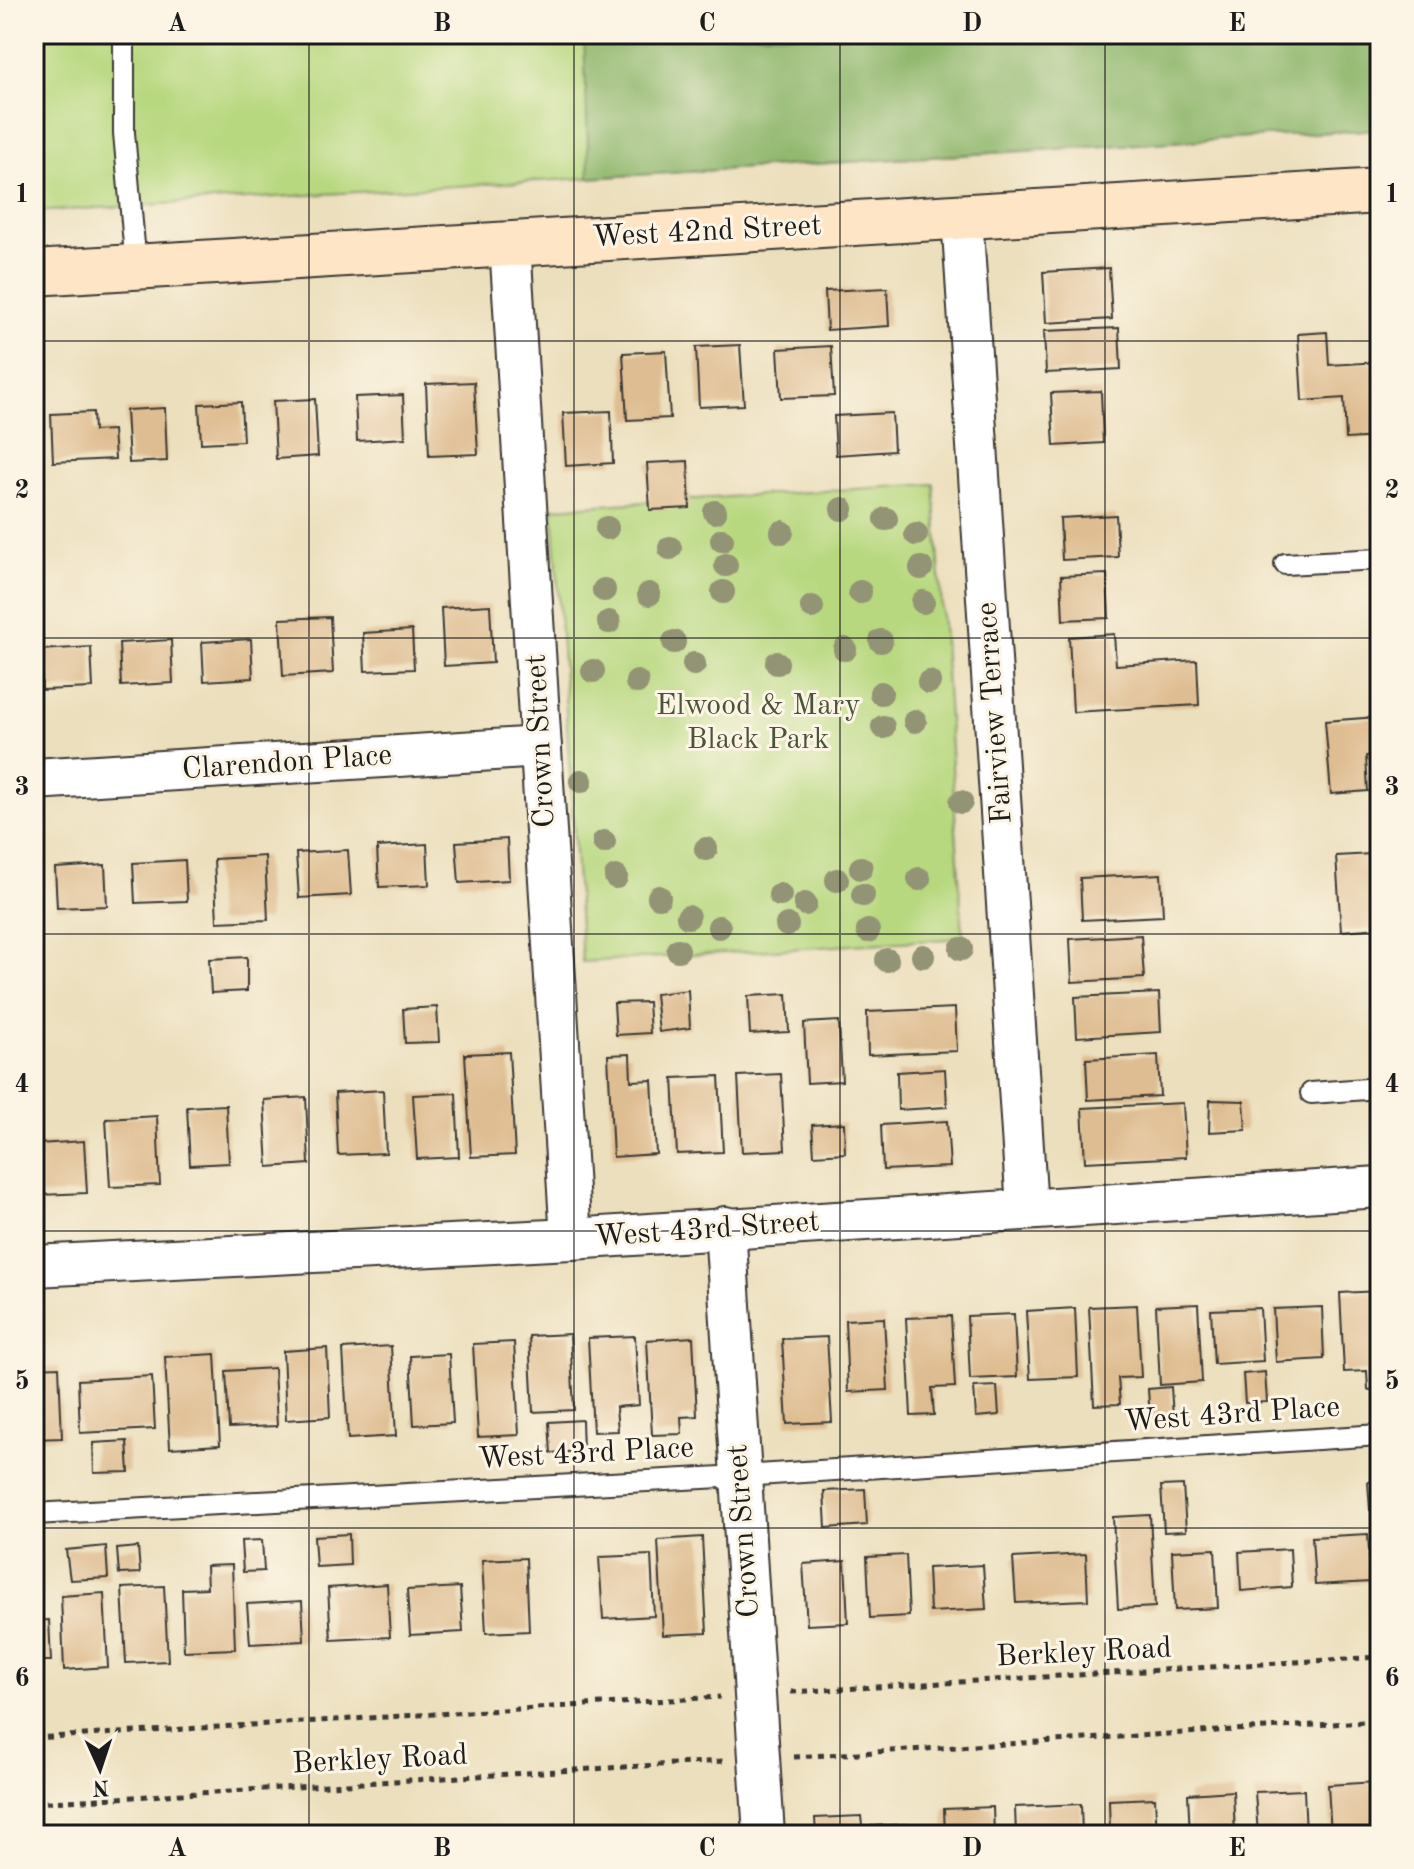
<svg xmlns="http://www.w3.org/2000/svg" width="1414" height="1869" viewBox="0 0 1414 1869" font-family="'Old Standard TT',serif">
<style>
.green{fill:#b7d87f;stroke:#6a7a4e;stroke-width:2}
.forest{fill:#91b86e;stroke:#566a45;stroke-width:2}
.building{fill:#dfbd92}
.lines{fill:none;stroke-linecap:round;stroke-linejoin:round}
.lane-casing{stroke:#3b3934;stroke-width:24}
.street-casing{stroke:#3b3934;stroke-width:44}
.secondary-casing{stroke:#3b3934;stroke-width:48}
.path{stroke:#3b3934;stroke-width:5;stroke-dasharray:6 6;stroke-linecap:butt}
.lane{stroke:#fff;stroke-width:20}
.street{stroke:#fff;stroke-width:40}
.secondary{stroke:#fde5c5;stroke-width:44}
.tree{fill:#939375}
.grid{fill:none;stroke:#1c1c1c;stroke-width:2;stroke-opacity:0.55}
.labels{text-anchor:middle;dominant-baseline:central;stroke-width:6;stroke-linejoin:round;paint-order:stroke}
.street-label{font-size:30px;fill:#1c1c1c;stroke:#fcf5e5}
.park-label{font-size:30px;fill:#4a543a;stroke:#fcf5e5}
.neatline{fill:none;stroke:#1c1c1c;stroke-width:3}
.grid-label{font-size:26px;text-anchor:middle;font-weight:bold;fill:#1c1c1c}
</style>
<rect width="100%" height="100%" fill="#fcf5e5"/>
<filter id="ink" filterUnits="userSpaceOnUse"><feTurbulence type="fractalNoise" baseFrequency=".0125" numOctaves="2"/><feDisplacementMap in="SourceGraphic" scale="16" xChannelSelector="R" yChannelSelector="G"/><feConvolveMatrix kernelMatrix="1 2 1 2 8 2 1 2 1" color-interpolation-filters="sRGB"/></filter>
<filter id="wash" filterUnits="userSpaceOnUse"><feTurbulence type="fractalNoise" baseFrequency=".006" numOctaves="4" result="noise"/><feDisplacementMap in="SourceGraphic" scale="32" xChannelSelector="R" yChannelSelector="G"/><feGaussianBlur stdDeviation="1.8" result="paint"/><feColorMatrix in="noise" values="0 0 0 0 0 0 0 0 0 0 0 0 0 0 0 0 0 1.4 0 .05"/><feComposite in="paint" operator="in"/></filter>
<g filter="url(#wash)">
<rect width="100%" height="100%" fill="#ecdfbd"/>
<g class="green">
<polygon points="34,34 1380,34 1380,129 34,212"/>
<polygon points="934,484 963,938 582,962 553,508"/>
</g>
<polygon class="forest" points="584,34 1380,34 1380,129 589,178"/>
<g id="blocks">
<g class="building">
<polygon points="1109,268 1112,319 1046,323 1043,272"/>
<polygon points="887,288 889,326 827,330 825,291"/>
<polygon points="1119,328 1121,369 1046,373 1044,331"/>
<polygon points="1327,332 1329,365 1380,362 1380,437 1346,439 1344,398 1302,401 1298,334"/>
<polygon points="740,345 744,405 699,407 696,347"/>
<polygon points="831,346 834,396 781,398 778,349"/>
<polygon points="666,351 670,418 627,420 623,353"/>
<polygon points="474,382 478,454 429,456 426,384"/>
<polygon points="1101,391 1103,443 1054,446 1051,393"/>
<polygon points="403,395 405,438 357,441 355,397"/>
<polygon points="315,399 318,456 276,459 273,401"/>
<polygon points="241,402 243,441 201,443 199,404"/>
<polygon points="165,408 167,461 129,463 126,410"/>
<polygon points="611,411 613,463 566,466 563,413"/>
<polygon points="93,412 94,431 113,430 115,459 53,462 51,414"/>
<polygon points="892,413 894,451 836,455 834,416"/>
<polygon points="688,461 690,508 650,510 647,463"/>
<polygon points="1116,515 1118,557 1062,560 1060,518"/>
<polygon points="1107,574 1109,618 1063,620 1061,576"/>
<polygon points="490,605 493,663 444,666 441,608"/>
<polygon points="330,617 333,673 283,676 280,619"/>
<polygon points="412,630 414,669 365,671 363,633"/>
<polygon points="1114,634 1116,665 1197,660 1199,705 1073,712 1069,637"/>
<polygon points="251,639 253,678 204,681 202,642"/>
<polygon points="171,640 173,683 121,686 119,643"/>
<polygon points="91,647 93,688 42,690 40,650"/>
<polygon points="1380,680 1380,754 1366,756 1368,791 1331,794 1325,721 1377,717 1374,681"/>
<polygon points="507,839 509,880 459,883 456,842"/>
<polygon points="427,844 429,885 379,887 377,847"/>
<polygon points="348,850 351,895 299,898 296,853"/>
<polygon points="1372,854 1375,895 1380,894 1380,928 1341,931 1336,856"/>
<polygon points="265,856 268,920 217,922 214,859"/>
<polygon points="185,860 187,901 135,903 133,863"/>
<polygon points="105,865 107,906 57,908 55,868"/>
<polygon points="1161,874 1163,916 1082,920 1080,878"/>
<polygon points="1141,935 1144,978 1072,982 1070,939"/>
<polygon points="247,957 247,991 211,993 209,959"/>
<polygon points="688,990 690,1028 659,1032 655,994"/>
<polygon points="1159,993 1161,1032 1077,1037 1075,997"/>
<polygon points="787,994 789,1032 750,1034 748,996"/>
<polygon points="648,1002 650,1033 616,1035 614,1003"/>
<polygon points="437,1007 439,1042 405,1043 403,1009"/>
<polygon points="955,1008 957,1051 868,1055 867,1012"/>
<polygon points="839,1021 842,1081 807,1083 804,1023"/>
<polygon points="509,1052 515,1155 471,1157 465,1054"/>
<polygon points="630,1054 631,1081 652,1080 656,1154 613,1157 608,1055"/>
<polygon points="1158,1055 1160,1096 1088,1100 1086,1059"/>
<polygon points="945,1069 947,1107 898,1110 897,1072"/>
<polygon points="781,1074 785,1150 742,1152 738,1076"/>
<polygon points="719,1076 723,1152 677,1154 673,1078"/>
<polygon points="383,1090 386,1153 338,1155 335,1093"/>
<polygon points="456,1093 459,1157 417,1159 413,1095"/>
<polygon points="306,1097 309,1164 268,1167 264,1100"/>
<polygon points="1210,1100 1244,1101 1246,1130 1209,1132"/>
<polygon points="1183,1103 1186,1157 1085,1162 1082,1108"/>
<polygon points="226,1105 229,1163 190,1165 187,1107"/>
<polygon points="157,1116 160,1185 110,1187 106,1119"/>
<polygon points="947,1121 950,1167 883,1170 881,1125"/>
<polygon points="844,1123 845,1153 814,1155 812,1125"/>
<polygon points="84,1141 87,1193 40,1195 38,1144"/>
<polygon points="1380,1291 1380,1389 1368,1390 1367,1371 1344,1372 1340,1293"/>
<polygon points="1198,1304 1202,1382 1160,1385 1156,1306"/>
<polygon points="1137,1305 1141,1377 1118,1378 1120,1404 1094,1405 1089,1307"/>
<polygon points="1322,1307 1324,1359 1276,1362 1273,1309"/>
<polygon points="1075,1308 1078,1377 1030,1379 1026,1311"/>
<polygon points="1260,1308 1263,1361 1214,1364 1211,1310"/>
<polygon points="1014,1314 1017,1377 970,1379 967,1316"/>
<polygon points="951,1316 955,1387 932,1388 934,1415 911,1416 906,1318"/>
<polygon points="884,1318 888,1390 848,1392 845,1320"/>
<polygon points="570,1334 574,1410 533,1412 529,1336"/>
<polygon points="635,1336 639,1405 616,1407 618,1431 593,1432 588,1338"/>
<polygon points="693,1337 697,1416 681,1417 682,1434 652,1435 647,1340"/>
<polygon points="827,1337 832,1422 787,1424 782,1339"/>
<polygon points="514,1342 519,1435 478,1437 473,1344"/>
<polygon points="391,1346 396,1436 348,1439 343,1349"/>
<polygon points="327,1348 330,1417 286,1420 283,1351"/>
<polygon points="215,1354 220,1445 170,1448 165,1357"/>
<polygon points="449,1354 453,1423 414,1425 410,1356"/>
<polygon points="59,1367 62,1438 34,1439 34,1368"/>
<polygon points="274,1368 277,1426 229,1428 226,1371"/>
<polygon points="1265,1372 1267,1402 1245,1403 1243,1374"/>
<polygon points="152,1376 155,1429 80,1433 78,1380"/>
<polygon points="997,1386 999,1415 976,1417 974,1387"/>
<polygon points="1171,1387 1173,1417 1150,1418 1148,1389"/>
<polygon points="582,1420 583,1451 551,1453 549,1422"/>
<polygon points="127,1441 129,1472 94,1473 93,1443"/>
<polygon points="1380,1481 1380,1510 1370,1510 1368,1482"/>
<polygon points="1183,1485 1186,1531 1164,1532 1161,1486"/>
<polygon points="865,1489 867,1525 826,1528 824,1491"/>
<polygon points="1150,1515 1155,1607 1118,1609 1113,1517"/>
<polygon points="349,1534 350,1565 316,1567 314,1536"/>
<polygon points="1368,1534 1371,1582 1315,1585 1312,1537"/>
<polygon points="702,1537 707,1633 663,1635 658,1540"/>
<polygon points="262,1540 264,1571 243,1572 241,1541"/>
<polygon points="106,1546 108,1578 70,1580 66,1550"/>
<polygon points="138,1547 140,1573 119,1574 117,1549"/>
<polygon points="1215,1549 1218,1608 1175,1610 1172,1551"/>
<polygon points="1290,1549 1292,1587 1241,1591 1239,1552"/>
<polygon points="1086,1554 1088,1600 1016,1603 1013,1558"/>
<polygon points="651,1555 654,1616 603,1619 599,1557"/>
<polygon points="906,1555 909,1616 870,1618 867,1557"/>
<polygon points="526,1558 529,1631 486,1633 482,1560"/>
<polygon points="845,1561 848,1623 807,1625 803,1564"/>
<polygon points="232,1565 235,1649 184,1651 182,1589 207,1588 206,1566"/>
<polygon points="983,1565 986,1609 930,1612 928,1568"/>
<polygon points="387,1584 390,1637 331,1640 328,1588"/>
<polygon points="164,1586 168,1661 126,1663 122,1588"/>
<polygon points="460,1587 463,1632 410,1635 407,1590"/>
<polygon points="104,1593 108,1667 64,1670 61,1596"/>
<polygon points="302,1601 304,1641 250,1644 247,1604"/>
<polygon points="49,1620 51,1661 34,1661 34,1621"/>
<polygon points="1376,1782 1379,1828 1351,1830 1351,1835 1331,1835 1328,1785"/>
<polygon points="1304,1790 1306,1835 1258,1835 1255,1792"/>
<polygon points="1233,1791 1235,1835 1190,1835 1188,1794"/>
<polygon points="1155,1798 1157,1835 1110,1835 1109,1800"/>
<polygon points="1081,1804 1082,1835 1016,1835 1015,1807"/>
<polygon points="993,1807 994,1835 945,1835 944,1809"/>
<polygon points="861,1816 863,1835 816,1835 815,1818"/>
<polygon points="914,1824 915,1835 872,1835 871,1826"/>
<polygon points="717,1826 718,1835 675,1835 674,1828"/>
</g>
</g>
</g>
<g filter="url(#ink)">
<use href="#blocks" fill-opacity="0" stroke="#3b3934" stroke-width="2"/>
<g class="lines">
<defs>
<g id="lane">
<polyline points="124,34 124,133 136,267"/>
<polyline points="1285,564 1380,559"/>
<polyline points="1311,1093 1380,1088"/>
<polyline points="34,1514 740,1476 1380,1435"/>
</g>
<g id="street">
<polyline points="962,216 1027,1209"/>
<polyline points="510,243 571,1239"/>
<polyline points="34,779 541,747"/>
<polyline points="725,1227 764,1835"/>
<polyline points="34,1266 571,1239 1380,1187"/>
</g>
<polyline id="secondary" points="34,273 1380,191"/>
</defs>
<use href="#lane" class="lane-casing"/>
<use href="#street" class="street-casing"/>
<use href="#secondary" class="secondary-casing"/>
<g class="path">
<polyline points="791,1692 1380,1657"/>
<polyline points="34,1738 720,1697"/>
<polyline points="794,1757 1380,1721"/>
<polyline points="34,1803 723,1761"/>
</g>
<use href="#lane" class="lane"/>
<use href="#street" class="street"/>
<use href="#secondary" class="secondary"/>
</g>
<g class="tree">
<circle cx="842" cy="509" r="12"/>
<circle cx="715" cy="512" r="12"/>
<circle cx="886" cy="519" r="12"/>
<circle cx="607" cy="528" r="12"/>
<circle cx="782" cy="532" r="12"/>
<circle cx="916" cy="534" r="12"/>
<circle cx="722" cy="540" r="12"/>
<circle cx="670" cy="548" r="12"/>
<circle cx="726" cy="565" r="12"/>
<circle cx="921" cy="568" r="12"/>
<circle cx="604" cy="590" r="12"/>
<circle cx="723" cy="592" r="12"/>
<circle cx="860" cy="592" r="12"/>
<circle cx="649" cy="594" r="12"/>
<circle cx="923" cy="602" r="12"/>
<circle cx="812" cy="607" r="12"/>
<circle cx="609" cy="622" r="12"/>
<circle cx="881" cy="641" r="12"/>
<circle cx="674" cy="642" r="12"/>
<circle cx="845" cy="649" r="12"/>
<circle cx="777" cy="663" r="12"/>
<circle cx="694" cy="664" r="12"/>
<circle cx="593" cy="671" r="12"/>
<circle cx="637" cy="682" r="12"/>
<circle cx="929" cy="682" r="12"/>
<circle cx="881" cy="693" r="12"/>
<circle cx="915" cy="721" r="12"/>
<circle cx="883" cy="727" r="12"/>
<circle cx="581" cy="781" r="12"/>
<circle cx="961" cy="802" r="12"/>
<circle cx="604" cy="842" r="12"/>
<circle cx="706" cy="849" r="12"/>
<circle cx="861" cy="868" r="12"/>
<circle cx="616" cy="877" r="12"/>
<circle cx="919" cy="879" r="12"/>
<circle cx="837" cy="880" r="12"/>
<circle cx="780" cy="895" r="12"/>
<circle cx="863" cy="895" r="12"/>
<circle cx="659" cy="897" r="12"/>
<circle cx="805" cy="904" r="12"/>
<circle cx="688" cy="917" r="12"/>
<circle cx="787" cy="925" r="12"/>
<circle cx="719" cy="927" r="12"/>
<circle cx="868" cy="931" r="12"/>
<circle cx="961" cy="949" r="12"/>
<circle cx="678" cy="950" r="12"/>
<circle cx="923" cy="956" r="12"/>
<circle cx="887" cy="960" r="12"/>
</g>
</g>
<path class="grid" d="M309,34v1801M574,34v1801M840,34v1801M1105,34v1801M34,341h1346M34,638h1346M34,934h1346M34,1231h1346M34,1528h1346"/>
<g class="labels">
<g class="street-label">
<text transform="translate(707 232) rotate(-3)">West 42nd Street</text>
<text transform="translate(995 713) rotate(-94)">Fairview Terrace</text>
<text transform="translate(541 741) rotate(-93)">Crown Street</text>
<text transform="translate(287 763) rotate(-4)">Clarendon Place</text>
<text transform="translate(707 1230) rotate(-4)">West 43rd Street</text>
<text transform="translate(1232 1415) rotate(-4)">West 43rd Place</text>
<text transform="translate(586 1454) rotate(-3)">West 43rd Place</text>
<text transform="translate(744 1531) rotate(-94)">Crown Street</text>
<text transform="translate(1084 1653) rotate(-3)">Berkley Road</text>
<text transform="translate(380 1760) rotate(-3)">Berkley Road</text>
</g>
<g class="park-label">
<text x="758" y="706">Elwood &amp; Mary<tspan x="758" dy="34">Black Park</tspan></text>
</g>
</g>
<rect width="1414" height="1869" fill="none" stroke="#fcf5e5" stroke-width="88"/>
<g transform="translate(100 1769) rotate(177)" stroke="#fcf5e5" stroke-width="6" paint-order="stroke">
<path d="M0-6L14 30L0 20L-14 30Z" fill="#1c1c1c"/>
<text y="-12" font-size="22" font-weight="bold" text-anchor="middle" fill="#1c1c1c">N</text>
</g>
<rect x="44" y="44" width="1326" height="1781" class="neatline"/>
<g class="grid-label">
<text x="177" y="31">A</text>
<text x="442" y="31">B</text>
<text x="707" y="31">C</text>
<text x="972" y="31">D</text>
<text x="1237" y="31">E</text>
<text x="22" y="202">1</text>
<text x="1392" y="202">1</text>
<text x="22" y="498">2</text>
<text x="1392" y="498">2</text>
<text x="22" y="795">3</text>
<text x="1392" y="795">3</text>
<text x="22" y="1092">4</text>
<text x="1392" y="1092">4</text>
<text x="22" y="1389">5</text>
<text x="1392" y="1389">5</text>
<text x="22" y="1686">6</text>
<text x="1392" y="1686">6</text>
<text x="177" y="1856">A</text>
<text x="442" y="1856">B</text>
<text x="707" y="1856">C</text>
<text x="972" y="1856">D</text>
<text x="1237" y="1856">E</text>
</g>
</svg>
